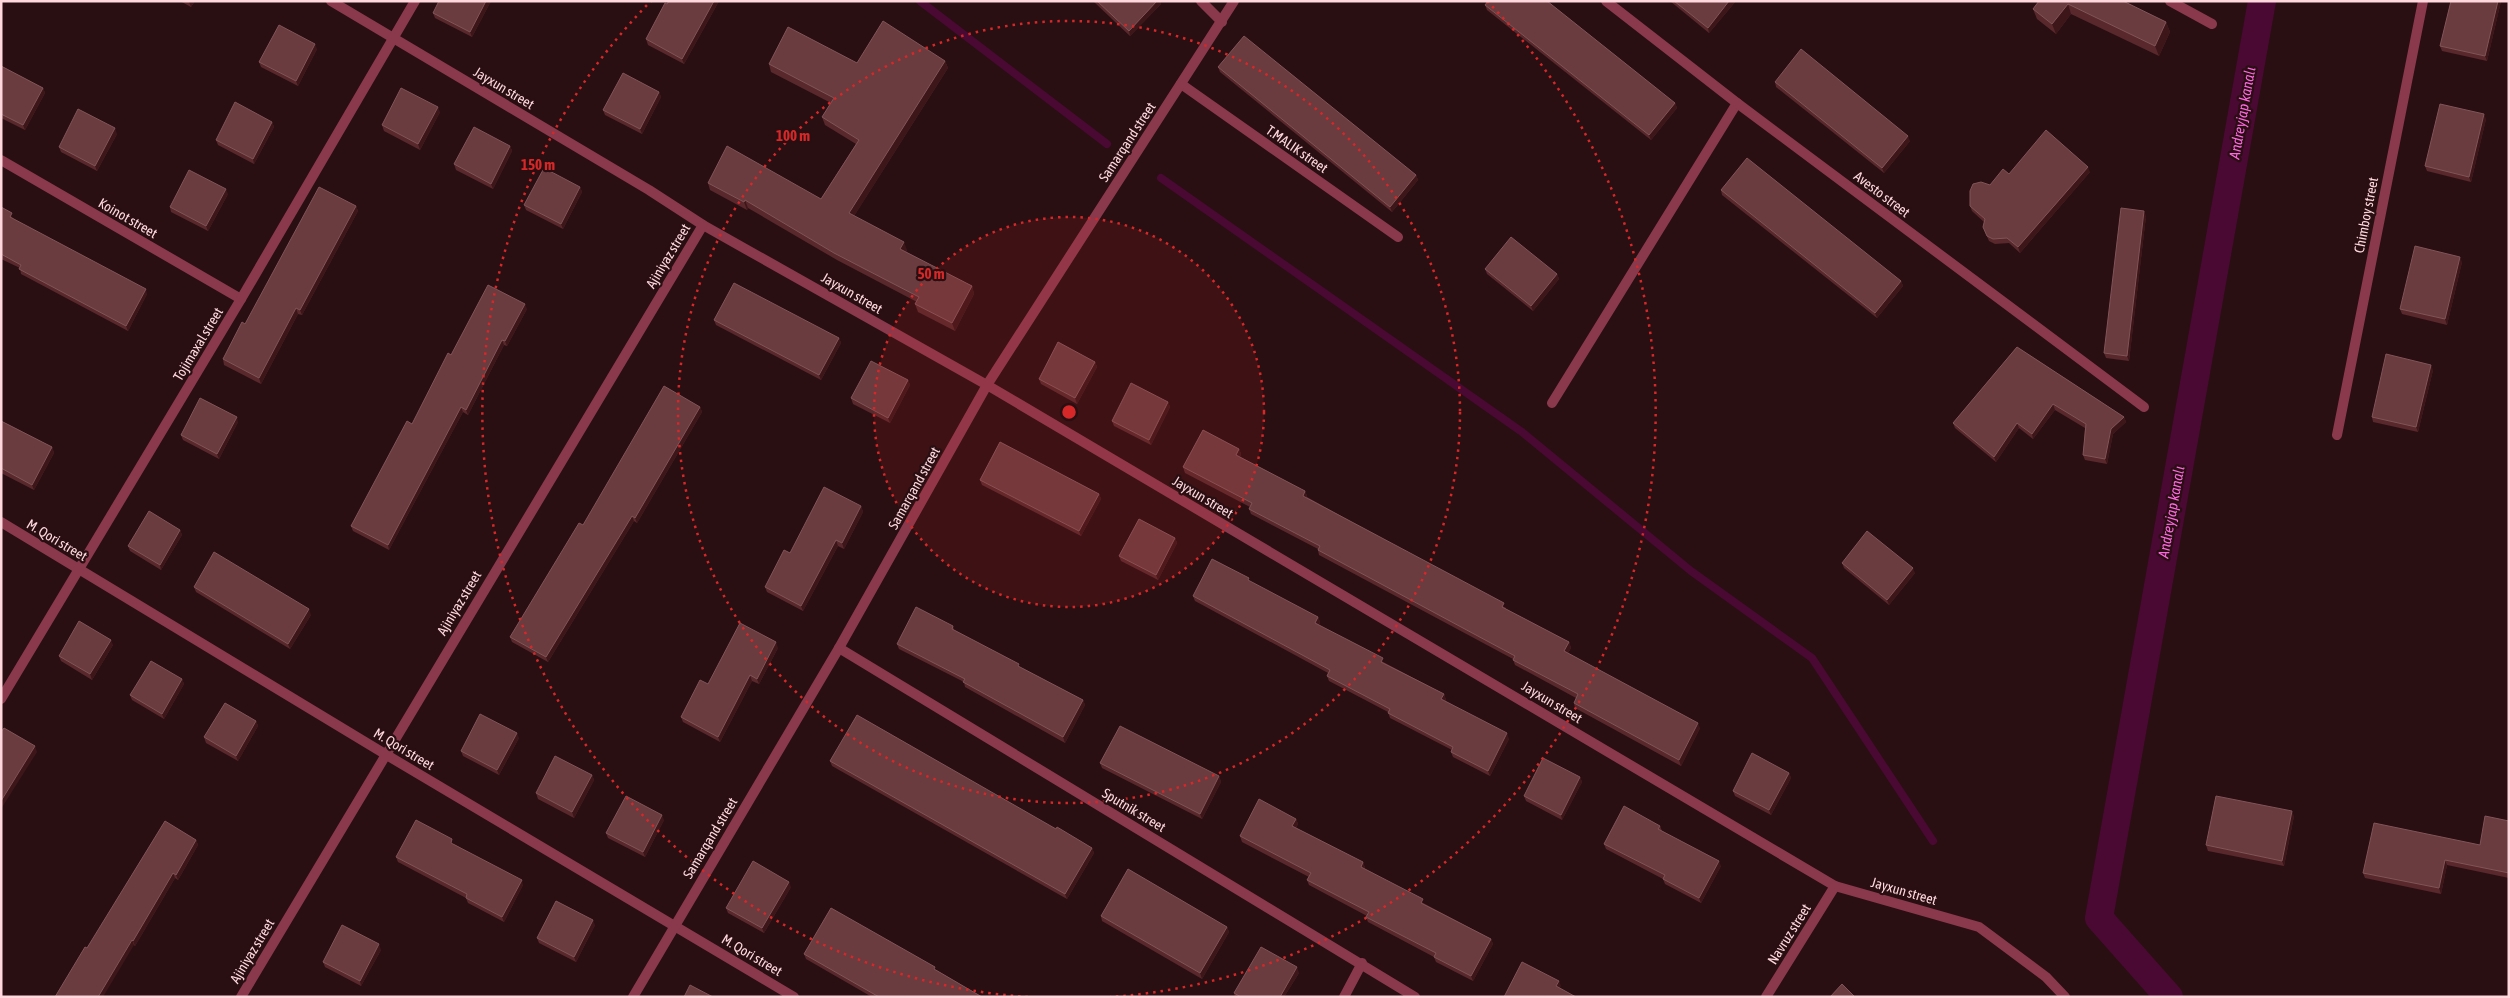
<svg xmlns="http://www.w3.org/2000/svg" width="2510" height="998" viewBox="0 0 2510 998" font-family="'Asap Condensed',sans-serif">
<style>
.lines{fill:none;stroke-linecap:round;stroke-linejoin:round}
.stream{stroke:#490932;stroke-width:8}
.canal{stroke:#490932;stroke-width:28}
.service{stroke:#8a394d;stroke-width:10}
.minor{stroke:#8a394d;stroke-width:10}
.tertiary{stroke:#8a394d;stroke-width:10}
.wall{fill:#58282c}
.shaded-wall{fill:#3d161a}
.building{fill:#6a3b3f;stroke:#815458}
.ring{fill:none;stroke:#d62828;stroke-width:2.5;stroke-dasharray:2.5 5}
.labels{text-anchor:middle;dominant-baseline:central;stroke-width:4.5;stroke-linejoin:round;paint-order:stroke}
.street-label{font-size:14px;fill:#ffd8de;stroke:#290f12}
.water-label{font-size:15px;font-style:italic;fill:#ff66e3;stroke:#290f12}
.centre{fill:#d62828;stroke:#290f12;stroke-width:2.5}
.ring-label{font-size:15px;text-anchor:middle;font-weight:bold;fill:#d62828;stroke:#290f12;stroke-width:4.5;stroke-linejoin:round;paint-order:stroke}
</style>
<rect width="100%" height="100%" fill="#290f12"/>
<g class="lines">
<g class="stream">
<polyline points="920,1 1107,144"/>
<polyline points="1161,178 1522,432 1691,571 1812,658 1933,841"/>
</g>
<polyline class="canal" points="2169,997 2099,918 2262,1"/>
<g class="service">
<polyline points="1181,84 1398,237"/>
<polyline points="1552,403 1737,103"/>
</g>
<g class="minor">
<polyline points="331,1 649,190 703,225 987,385 1835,886 1979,927 2046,977 2065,997"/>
<polyline points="1201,1 1222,22"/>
<polyline points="1606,1 1737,103 2144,407"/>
<polyline points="2170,1 2212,24"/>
<polyline points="1,160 241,299"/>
<polyline points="2337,435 2423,1"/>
<polyline points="1,522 385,754 794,997"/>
<polyline points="839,648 1415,997"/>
<polyline points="241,997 703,225"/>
<polyline points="633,997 839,648 987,385 1234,1"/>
<polyline points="1344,997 1362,963"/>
<polyline points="1766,997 1835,886"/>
</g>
<polyline class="tertiary" points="1,699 241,299 415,1"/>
</g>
<g class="wall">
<polygon points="180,1 195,1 191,7"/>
<polygon points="491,1 472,37 435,18 433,13"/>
<polygon points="669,1 719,1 684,64 648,45 646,39"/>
<polygon points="1093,1 1160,1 1161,4 1130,36"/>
<polygon points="1670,1 1736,1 1709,33"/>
<polygon points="2039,1 2123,1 2166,22 2170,32 2159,56 2071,14 2056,34 2037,19 2033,9"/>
<polygon points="2451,1 2501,1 2487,61 2442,51 2440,46"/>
<polygon points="1485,5 1675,103 1677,108 1651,140 1487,10"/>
<polygon points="317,49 298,86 261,67 259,62"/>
<polygon points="945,61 948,68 854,216 907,250 906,252 972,286 974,294 955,331 918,312 915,304 917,302 837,260 748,208 747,210 710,190 708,183 821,199 856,144 825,125 822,117 831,103 771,72 769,64"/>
<polygon points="1,66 43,88 45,93 25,130 1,118"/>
<polygon points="1218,67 1416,175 1418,180 1392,212 1220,72"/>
<polygon points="1775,82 1910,141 1884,173 1776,87"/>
<polygon points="659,92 661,97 642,134 605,115 603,110"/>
<polygon points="440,112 420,150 384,131 382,125"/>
<polygon points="2486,119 2471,182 2427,171 2425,166"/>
<polygon points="272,122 274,127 254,164 218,145 216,140"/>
<polygon points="117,134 97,171 61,152 59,147"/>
<polygon points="510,146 512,151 493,189 456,170 454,164"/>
<polygon points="2090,172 2020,253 2009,243 1995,244 1989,241 1983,227 1984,222 1972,211 1970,206 1990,185 2009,174"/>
<polygon points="580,187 582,192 563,229 526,210 524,205"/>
<polygon points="1721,190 1901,281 1903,286 1877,318 1722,195"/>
<polygon points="228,194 208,231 171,212 170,207"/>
<polygon points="356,206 358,211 302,315 298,314 261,384 224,365 223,359 245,324"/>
<polygon points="1,207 14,219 147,294 128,331 21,274 20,268 1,259"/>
<polygon points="2146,216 2129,361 2106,358 2104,353"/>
<polygon points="2462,262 2447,325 2402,314 2400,309"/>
<polygon points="1485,269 1557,274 1559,279 1533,311 1487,274"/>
<polygon points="527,309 507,346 504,345 468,415 463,412 389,550 353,531 351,526 412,424 451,355"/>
<polygon points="714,320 839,338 841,343 821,380 716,325"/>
<polygon points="2017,347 2124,417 2126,422 2113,434 2107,464 2085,460 2083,455 2085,428 2055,410 2033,439 2019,428 1996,462 1955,428 1953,423"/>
<polygon points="1095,362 1097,367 1077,404 1041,384 1039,379"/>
<polygon points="2433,370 2418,432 2373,422 2372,417"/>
<polygon points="908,380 910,385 890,423 853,404 851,398"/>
<polygon points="1168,402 1170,407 1151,445 1114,426 1112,421"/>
<polygon points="700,407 702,412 637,523 634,521 548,662 512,642 510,637 583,525"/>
<polygon points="1,421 52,447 54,453 34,490 1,473"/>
<polygon points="238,422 219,459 183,440 181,435"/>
<polygon points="1239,449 1241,454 1240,457 1305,491 1307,496 1307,497 1506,608 1506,609 1569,642 1571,648 1568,653 1700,728 1681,766 1575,708 1574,703 1576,698 1515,665 1513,659 1319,555 1318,550 1318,549 1251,514 1249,509 1250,507 1185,473 1183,467"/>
<polygon points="980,480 1099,494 1101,499 1081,536 982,485"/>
<polygon points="861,506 863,512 844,549 838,546 803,611 767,592 765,587 790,553"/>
<polygon points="180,530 182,535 161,570 130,551 128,546"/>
<polygon points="1175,538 1177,543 1158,580 1121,561 1119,556"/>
<polygon points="1842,563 1915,573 1889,605 1844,568"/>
<polygon points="1250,582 1318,617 1320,622 1319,625 1385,663 1444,694 1446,700 1445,701 1509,739 1490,776 1453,757 1451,752 1452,750 1390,718 1388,712 1329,681 1327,676 1328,673 1195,601 1193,596"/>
<polygon points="194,587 311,615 290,649 196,592"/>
<polygon points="953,626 954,630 1021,668 1083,700 1085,705 1065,743 965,687 964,682 899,649 897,644"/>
<polygon points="113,645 92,680 61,661 59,656"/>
<polygon points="778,648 759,684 752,681 720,742 683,722 681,717 708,684"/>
<polygon points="182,679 184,684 164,719 132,700 130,695"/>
<polygon points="256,721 258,726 238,761 206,743 204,737"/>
<polygon points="519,738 499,775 463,756 461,751"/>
<polygon points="830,761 1056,829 1092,848 1094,853 1067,899 832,766"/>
<polygon points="1100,763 1219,776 1221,782 1202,819 1102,768"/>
<polygon points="1789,773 1791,778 1771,815 1735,796 1733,791"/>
<polygon points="592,775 594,780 574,818 538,799 536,793"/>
<polygon points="1580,777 1582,782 1562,820 1526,801 1524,796"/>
<polygon points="2294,816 2284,866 2208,851 2206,845"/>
<polygon points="1296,819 1298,824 1296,828 1363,862 1365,868 1364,869 1425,904 1491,939 1493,944 1473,981 1436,962 1434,957 1368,922 1366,917 1367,916 1309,885 1307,880 1309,877 1242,842 1240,836"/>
<polygon points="664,820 645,857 608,838 606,833"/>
<polygon points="2509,821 2509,878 2447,865 2441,894 2365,878 2363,873 2480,845"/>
<polygon points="1660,826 1662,831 1721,866 1701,903 1665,884 1663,879 1606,849 1604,844"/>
<polygon points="196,840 198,845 178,880 175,878 135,946 134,945 87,948"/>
<polygon points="454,844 523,885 504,922 468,903 466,898 398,862 396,857"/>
<polygon points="791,887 764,933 728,913 726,908"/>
<polygon points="1101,916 1227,927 1229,932 1202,979 1102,921"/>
<polygon points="595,925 576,962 539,943 537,938"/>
<polygon points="381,950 361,986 325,967 323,962"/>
<polygon points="804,954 936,970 982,997 872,997 806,959"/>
<polygon points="1299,973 1284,997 1235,997 1234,993"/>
</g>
<g class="shaded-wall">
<polygon points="190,1 195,1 191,7 189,2"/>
<polygon points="486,1 491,1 472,37 470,32"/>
<polygon points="714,1 719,1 684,64 682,59"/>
<polygon points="1157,1 1160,1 1161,4 1130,36 1129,31"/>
<polygon points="1729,1 1736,1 1709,33 1708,28"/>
<polygon points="2498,1 2501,1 2487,61 2485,56"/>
<polygon points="2068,4 2071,14 2056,34 2052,24"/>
<polygon points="2166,22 2170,32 2159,56 2155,46"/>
<polygon points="315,44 317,49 298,86 296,81"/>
<polygon points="945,61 948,68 851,221 849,213"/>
<polygon points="43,88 45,93 25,130 23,125"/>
<polygon points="659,92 661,97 642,134 640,129"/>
<polygon points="1675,103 1677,108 1651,140 1649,135"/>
<polygon points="438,107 440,112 420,150 418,144"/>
<polygon points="2484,114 2486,119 2471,182 2469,177"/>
<polygon points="272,122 274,127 254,164 253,159"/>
<polygon points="115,128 117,134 97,171 95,166"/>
<polygon points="1908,136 1910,141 1884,173 1882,168"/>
<polygon points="510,146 512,151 493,189 491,184"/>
<polygon points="2088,167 2090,172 2020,253 2018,247"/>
<polygon points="1416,175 1418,180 1392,212 1390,207"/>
<polygon points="580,187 582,192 563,229 561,224"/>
<polygon points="226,189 228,194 208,231 206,226"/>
<polygon points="745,200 748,208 747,210 744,202"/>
<polygon points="356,206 358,211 302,315 300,310"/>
<polygon points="2144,211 2146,216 2129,361 2127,356"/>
<polygon points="904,242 907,250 903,257 900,249"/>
<polygon points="2460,257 2462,262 2447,325 2445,319"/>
<polygon points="1557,274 1559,279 1533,311 1531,306"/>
<polygon points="1901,281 1903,286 1877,318 1875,313"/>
<polygon points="972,286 974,294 955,331 952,323"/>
<polygon points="146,289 147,294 128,331 126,326"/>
<polygon points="525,304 527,309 507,346 505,341"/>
<polygon points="296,308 298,314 261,384 259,378"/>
<polygon points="839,338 841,343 821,380 819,375"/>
<polygon points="502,340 504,345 468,415 466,410"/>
<polygon points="1095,362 1097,367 1077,404 1075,398"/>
<polygon points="2431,365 2433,370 2418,432 2416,427"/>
<polygon points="908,380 910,385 890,423 888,418"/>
<polygon points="1168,402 1170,407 1151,445 1149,440"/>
<polygon points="2053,404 2055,410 2033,439 2032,434"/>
<polygon points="461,407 463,412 389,550 388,545"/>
<polygon points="700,407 702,412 637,523 635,518"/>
<polygon points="237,417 238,422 219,459 217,454"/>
<polygon points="2124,417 2126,422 2113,434 2107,464 2105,459 2111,429"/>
<polygon points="2017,423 2019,428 1996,462 1994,457"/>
<polygon points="52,447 54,453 34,490 32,485"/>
<polygon points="1239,449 1241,454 1238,460 1236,455"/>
<polygon points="1305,491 1307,496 1305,501 1303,496"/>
<polygon points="1099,494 1101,499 1081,536 1079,531"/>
<polygon points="861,506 863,512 844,549 842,543"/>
<polygon points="632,516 634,521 548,662 546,657"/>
<polygon points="180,530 182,535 161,570 160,565"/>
<polygon points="1175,538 1177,543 1158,580 1156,575"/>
<polygon points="836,540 838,546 803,611 801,606"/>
<polygon points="1913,568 1915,573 1889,605 1887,600"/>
<polygon points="309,609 311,615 290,649 288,644"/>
<polygon points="1318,617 1320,622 1317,628 1315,623"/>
<polygon points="111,640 113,645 92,680 90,674"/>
<polygon points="776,642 778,648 759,684 757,679"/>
<polygon points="1569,642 1571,648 1566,656 1564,651"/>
<polygon points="750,675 752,681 720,742 718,737"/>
<polygon points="182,679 184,684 164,719 162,714"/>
<polygon points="1444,694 1446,700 1443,704 1441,699"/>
<polygon points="1083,700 1085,705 1065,743 1063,737"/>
<polygon points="256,721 258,726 238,761 236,756"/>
<polygon points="1698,723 1700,728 1681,766 1679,760"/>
<polygon points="517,733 519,738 499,775 497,770"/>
<polygon points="1507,733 1509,739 1490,776 1488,771"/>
<polygon points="35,746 37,752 1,809 1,801"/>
<polygon points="1789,773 1791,778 1771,815 1769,810"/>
<polygon points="592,775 594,780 574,818 572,812"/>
<polygon points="1219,776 1221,782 1202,819 1200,814"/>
<polygon points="1580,777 1582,782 1562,820 1561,815"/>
<polygon points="2292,811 2294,816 2284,866 2282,861"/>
<polygon points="662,815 664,820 645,857 643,852"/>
<polygon points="1296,819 1298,824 1294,831 1292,826"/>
<polygon points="196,840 198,845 178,880 176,875"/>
<polygon points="1092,848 1094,853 1067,899 1065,894"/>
<polygon points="2445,860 2447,865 2441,894 2439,888"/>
<polygon points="1719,861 1721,866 1701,903 1699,898"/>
<polygon points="1363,862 1365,868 1363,872 1361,867"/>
<polygon points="173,873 175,878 135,946 133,941"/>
<polygon points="522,880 523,885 504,922 502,917"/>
<polygon points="789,882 791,887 764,933 762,928"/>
<polygon points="593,920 595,925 576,962 574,957"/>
<polygon points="1227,927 1229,932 1202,979 1200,973"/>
<polygon points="1491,939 1493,944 1473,981 1471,976"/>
<polygon points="132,940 134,945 103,997 98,997"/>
<polygon points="379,944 381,950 361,986 360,981"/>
<polygon points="1297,967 1299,973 1284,997 1280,997"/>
<polygon points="1559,981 1561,986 1558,992 1556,986"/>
</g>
<g class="building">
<polygon points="439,1 486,1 470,32 433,13"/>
<polygon points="669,1 714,1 682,59 646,39 665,3 667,4"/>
<polygon points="1097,1 1157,1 1129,31"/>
<polygon points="1488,1 1547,1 1675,103 1649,135 1485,5"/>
<polygon points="1674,1 1729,1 1708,28"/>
<polygon points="2039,1 2123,1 2166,22 2155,46 2068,4 2052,24 2033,9"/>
<polygon points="2451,1 2498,1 2485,56 2440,46"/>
<polygon points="883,21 945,61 849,213 904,242 900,249 972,286 952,323 915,304 919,297 834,253 745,200 744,202 708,183 727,146 821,199 859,140 822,117 834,98 769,64 788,27 857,63"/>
<polygon points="279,25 315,44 296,81 259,62"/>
<polygon points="1244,36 1416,175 1390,207 1218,67"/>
<polygon points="1801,49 1908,136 1882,168 1775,82"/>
<polygon points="1,66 43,88 23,125 1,114"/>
<polygon points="623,73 659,92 640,129 603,110"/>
<polygon points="401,88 438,107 418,144 382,125"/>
<polygon points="235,102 272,122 253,159 216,140"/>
<polygon points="2440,104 2484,114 2469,177 2425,166"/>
<polygon points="78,109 115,128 95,166 59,147"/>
<polygon points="474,127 510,146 491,184 454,164"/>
<polygon points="2046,130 2088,167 2018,247 2007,238 1993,239 1987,236 1983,227 1985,219 1970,206 1970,191 1973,184 1981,182 1990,185 2003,169 2009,174"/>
<polygon points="1747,158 1901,281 1875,313 1721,190"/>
<polygon points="544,168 580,187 561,224 524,205"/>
<polygon points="189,170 226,189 206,226 170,207"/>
<polygon points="319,187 356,206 300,310 296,308 259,378 223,359 242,322 245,324"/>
<polygon points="1,207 12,213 10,217 146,289 126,326 19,269 21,265 1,254"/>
<polygon points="2121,208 2144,211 2127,356 2104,353"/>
<polygon points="1511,237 1557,274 1531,306 1485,269"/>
<polygon points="2415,246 2460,257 2445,319 2400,309"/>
<polygon points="734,283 839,338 819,375 714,320"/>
<polygon points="488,285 525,304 505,341 502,340 466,410 461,407 388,545 351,526 407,421 412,424 448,353 451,355"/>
<polygon points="1058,342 1095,362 1075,398 1039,379"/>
<polygon points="2017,347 2124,417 2111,429 2105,459 2083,455 2086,424 2053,404 2032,434 2017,423 1994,457 1953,423"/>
<polygon points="2386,354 2431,365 2416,427 2372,417"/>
<polygon points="871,361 908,380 888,418 851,398"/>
<polygon points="1131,383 1168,402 1149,440 1112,421"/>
<polygon points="664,386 700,407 635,518 632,516 546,657 510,637 579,523 583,525"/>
<polygon points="200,398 237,417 217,454 181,435"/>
<polygon points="1,421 52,447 32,485 1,468"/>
<polygon points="1203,430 1239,449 1236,455 1305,491 1303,496 1504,603 1502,607 1569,642 1564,651 1698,723 1679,760 1574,703 1578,694 1513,660 1515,656 1318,550 1320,546 1249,509 1252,503 1183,467"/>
<polygon points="1000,442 1099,494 1079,531 980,480"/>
<polygon points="824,487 861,506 842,543 836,540 801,606 765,587 784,550 790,553"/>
<polygon points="149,511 180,530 160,565 128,546"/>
<polygon points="1139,519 1175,538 1156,575 1119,556"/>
<polygon points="1867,531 1913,568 1887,600 1842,563"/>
<polygon points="214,552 309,609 288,644 194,587"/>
<polygon points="1212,559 1249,578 1248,580 1318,617 1315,623 1383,658 1381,662 1444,694 1441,699 1507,733 1488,771 1451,752 1453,747 1388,713 1390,709 1327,676 1330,670 1193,596"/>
<polygon points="916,607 953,626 952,629 1019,664 1018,666 1083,700 1063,737 963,682 965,679 897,644"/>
<polygon points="79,621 111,640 90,674 59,656"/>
<polygon points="740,623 776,642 757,679 750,675 718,737 681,717 700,680 708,684"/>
<polygon points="151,661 182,679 162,714 130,695"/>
<polygon points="225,703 256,721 236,756 204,737"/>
<polygon points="480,714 517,733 497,770 461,751"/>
<polygon points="857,715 1056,829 1057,827 1092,848 1065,894 830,761"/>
<polygon points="1120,726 1219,776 1200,814 1100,763"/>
<polygon points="4,728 35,746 1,801 1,732"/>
<polygon points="1752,753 1789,773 1769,810 1733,791"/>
<polygon points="555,756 592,775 572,812 536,793"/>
<polygon points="1543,758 1580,777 1561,815 1524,796"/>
<polygon points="626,796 662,815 643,852 606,833"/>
<polygon points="2216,796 2292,811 2282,861 2206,845"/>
<polygon points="1259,799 1296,819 1292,826 1363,862 1361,867 1423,899 1421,903 1491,939 1471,976 1434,957 1436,953 1366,917 1369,912 1307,880 1311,873 1240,836"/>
<polygon points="1624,806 1660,826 1658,829 1719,861 1699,898 1663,879 1665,875 1604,844"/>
<polygon points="2485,816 2509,821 2509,873 2445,860 2439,888 2363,873 2374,823 2480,845"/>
<polygon points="416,820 452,839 451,843 522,880 502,917 466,898 467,894 396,857"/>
<polygon points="165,821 196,840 176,875 173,873 133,941 132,940 98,997 55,997 85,947 87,948"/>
<polygon points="753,861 789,882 762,928 726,908"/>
<polygon points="1128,869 1227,927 1200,973 1101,916"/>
<polygon points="556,901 593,920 574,957 537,938"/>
<polygon points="831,908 935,967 934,969 982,997 879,997 804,954"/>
<polygon points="342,925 379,944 360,981 323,962"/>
<polygon points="1261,947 1297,967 1280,997 1241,997 1234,993"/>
<polygon points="1522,962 1559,981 1556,986 1576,997 1504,997"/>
<polygon points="1842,984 1855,997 1830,997"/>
<polygon points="690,985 713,997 684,997"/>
</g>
<circle cx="1069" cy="412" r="195" fill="#d62828" fill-opacity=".12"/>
<g class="ring">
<circle cx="1069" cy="412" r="195"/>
<circle cx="1069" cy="412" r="391"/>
<path d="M1028 997A586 586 0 0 1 651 1M1487 1A586 586 0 0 1 1110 997"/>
</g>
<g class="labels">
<g class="street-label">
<text transform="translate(504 88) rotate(31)">Jayxun street</text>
<text transform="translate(1127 142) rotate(-57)">Samarqand street</text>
<text transform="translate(1297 149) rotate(35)">T.MALIK street</text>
<text transform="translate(1882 194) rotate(37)">Avesto street</text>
<text transform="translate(2366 215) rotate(-79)">Chimboy street</text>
<text transform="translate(128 218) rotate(30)">Koinot street</text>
<text transform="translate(668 256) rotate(-59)">Ajiniyaz street</text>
<text transform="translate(852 293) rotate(30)">Jayxun street</text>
<text transform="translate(198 344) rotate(-59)">Tojimaxal street</text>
<text transform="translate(914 488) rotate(-61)">Samarqand street</text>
<text transform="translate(1203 497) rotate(31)">Jayxun street</text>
<text transform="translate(57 540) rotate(31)">M. Qori street</text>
<text transform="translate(459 603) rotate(-59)">Ajiniyaz street</text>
<text transform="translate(1552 702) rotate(31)">Jayxun street</text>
<text transform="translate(404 749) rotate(31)">M. Qori street</text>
<text transform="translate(1134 810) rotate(31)">Sputnik street</text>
<text transform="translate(710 838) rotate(-59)">Samarqand street</text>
<text transform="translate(1904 891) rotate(16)">Jayxun street</text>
<text transform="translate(1789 934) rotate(-58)">Navruz street</text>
<text transform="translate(252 951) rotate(-59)">Ajiniyaz street</text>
<text transform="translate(752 955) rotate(31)">M. Qori street</text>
</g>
<g class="water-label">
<text transform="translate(2242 113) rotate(-80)">Andreyjap kanalı</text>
<text transform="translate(2171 512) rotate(-80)">Andreyjap kanalı</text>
</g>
</g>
<circle cx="1069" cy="412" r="8" class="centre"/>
<g class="ring-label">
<text x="793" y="141">100 m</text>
<text x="538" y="170">150 m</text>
<text x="931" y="279">50 m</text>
</g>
<rect width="2510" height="998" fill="none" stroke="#ffd8de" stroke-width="5"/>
</svg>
